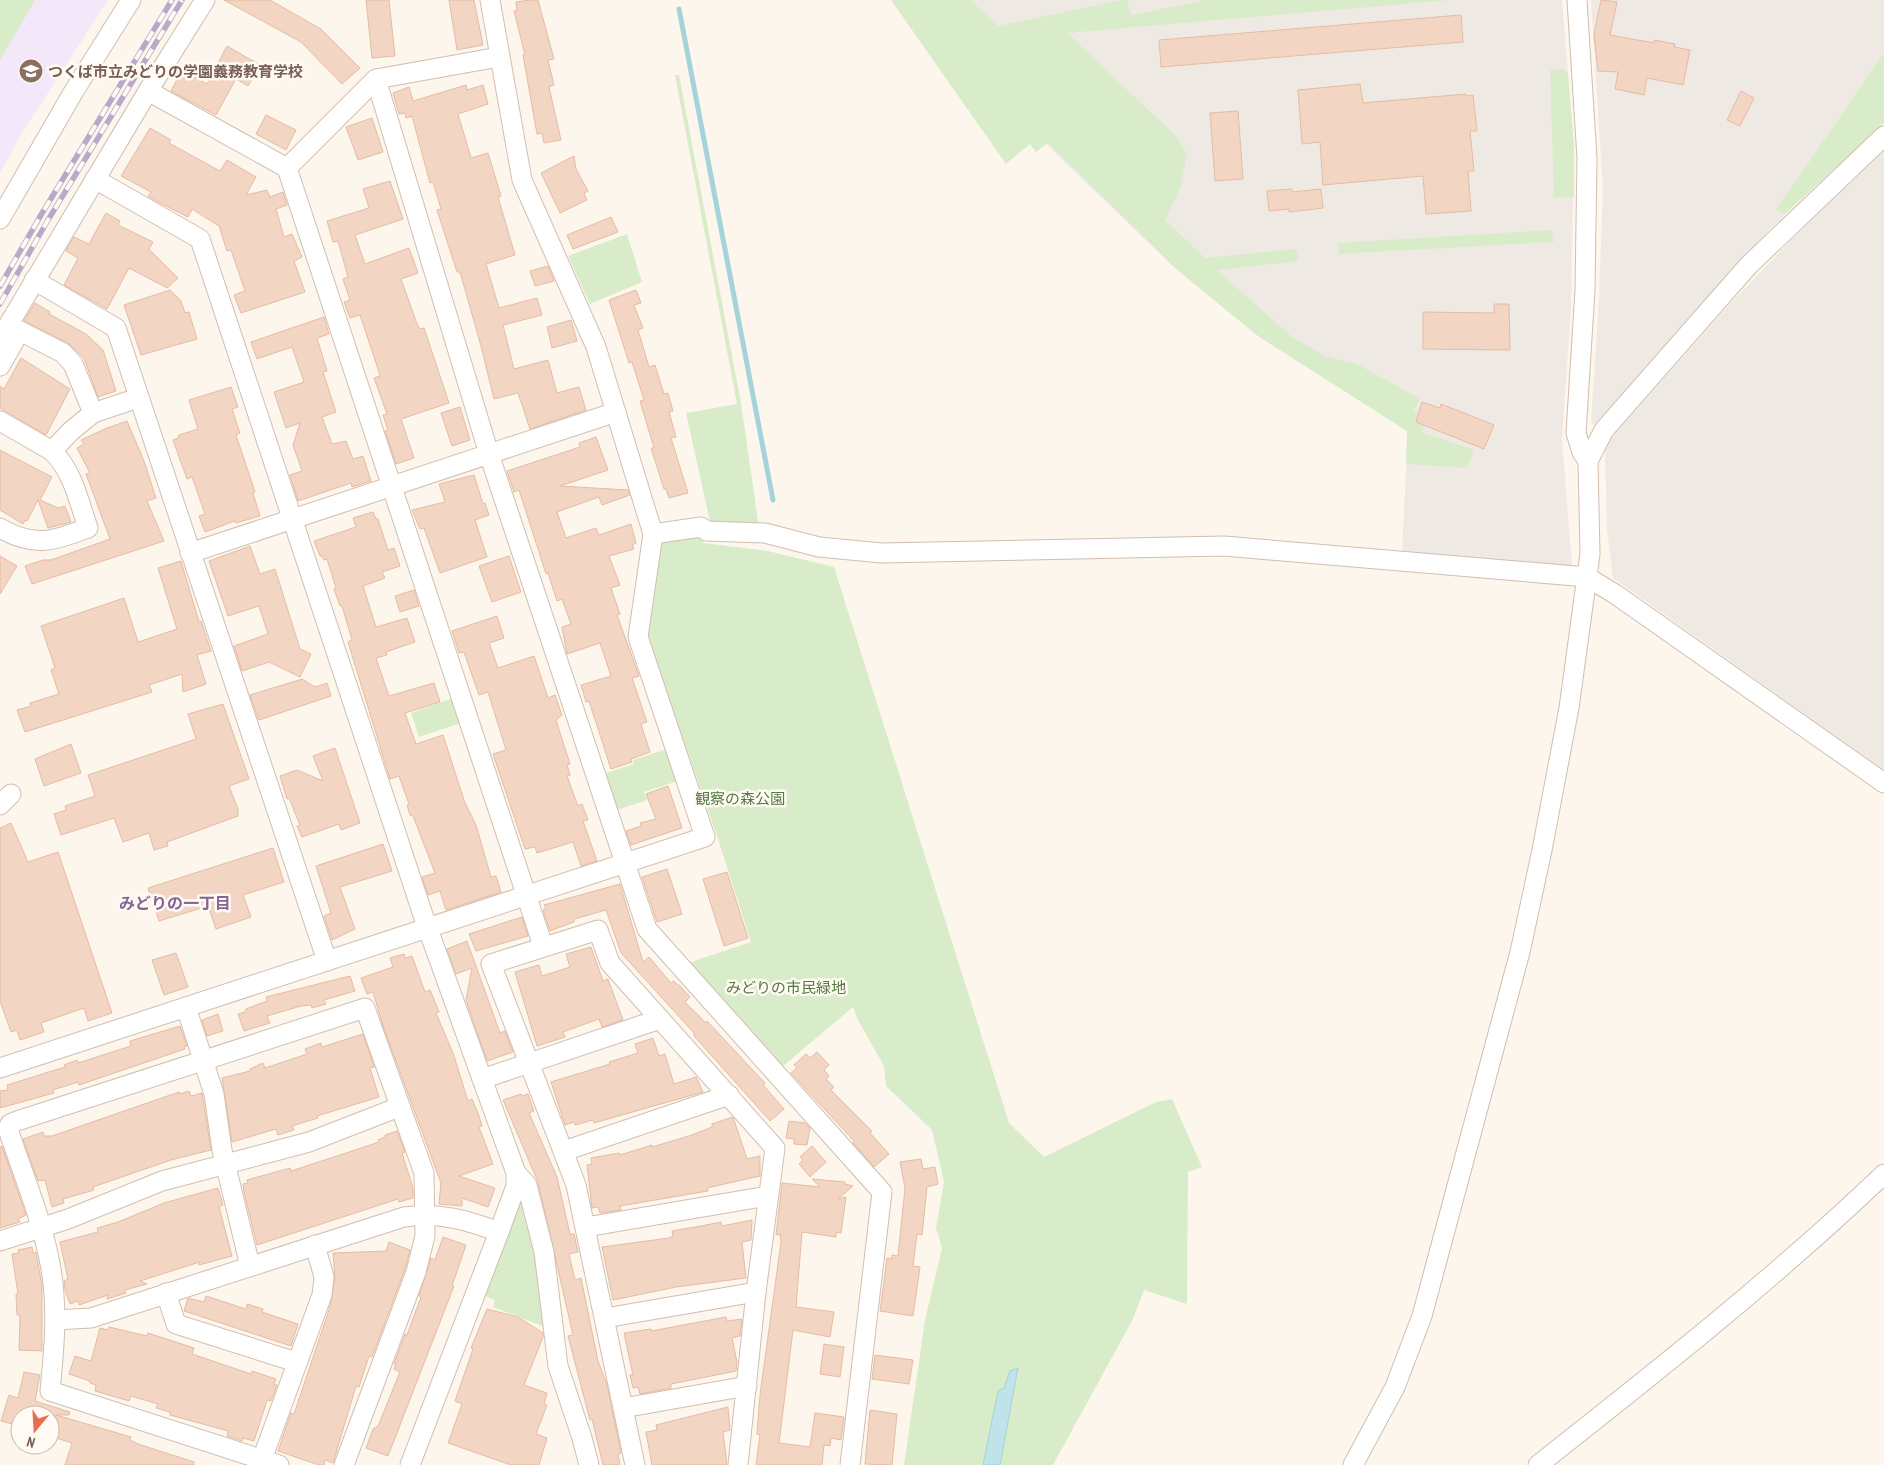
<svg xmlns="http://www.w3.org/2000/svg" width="1884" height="1465" viewBox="0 0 1884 1465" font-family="'PT Sans Narrow','Noto Sans JP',sans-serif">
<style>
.industrial{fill:#efe9e4}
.education{fill:#f3e8fa}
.green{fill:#d8ecc9}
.water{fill:#bfe3e8;stroke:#a5d3da}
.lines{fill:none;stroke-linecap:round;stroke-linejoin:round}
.stream{stroke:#a5d3da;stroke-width:5}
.building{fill:#f3d5c3;stroke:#e6bba3}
.minor-casing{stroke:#d1beb0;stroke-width:21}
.minor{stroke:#fff;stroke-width:19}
.rail-casing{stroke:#b9a8c9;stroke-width:5.5}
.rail{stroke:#fffaf3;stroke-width:4;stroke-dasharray:11;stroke-linecap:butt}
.labels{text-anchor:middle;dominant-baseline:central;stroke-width:5;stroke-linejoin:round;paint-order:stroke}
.education-label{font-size:15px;font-weight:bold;fill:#785e54;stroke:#fffaf3;text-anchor:start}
.park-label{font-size:15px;fill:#537a41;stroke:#fffaf3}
.neighbourhood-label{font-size:16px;font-weight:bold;fill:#846695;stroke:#fffaf3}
</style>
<rect width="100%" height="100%" fill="#fdf6ec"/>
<g class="industrial">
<polygon points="920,0 1562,0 1574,147 1571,308 1562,438 1572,566 1402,551 1408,431 1258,336 1175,268 1053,151 964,41"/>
<polygon points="1591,0 1884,0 1884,123 1797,202 1731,270 1594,425 1591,423 1599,299 1603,189"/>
<polygon points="1884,148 1884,770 1613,578 1607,530 1605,451 1607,443 1729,305 1816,214"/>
</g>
<polygon class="education" points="0,0 108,0 22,133 0,173"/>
<g class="green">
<polygon points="0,0 35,0 0,60"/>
<polygon points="891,0 970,0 998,26 1122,0 1127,0 1131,15 1206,0 1450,0 1067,33 1178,138 1187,155 1180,188 1165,220 1205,258 1296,249 1299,261 1217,270 1292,337 1325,356 1359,365 1420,399 1413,411 1427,419 1421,432 1474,450 1467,468 1406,464 1407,431 1258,336 1175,268 1048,143 1036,152 1030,144 1006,164"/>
<polygon points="1884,53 1884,123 1785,214 1776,210"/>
<polygon points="1564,69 1568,75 1574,147 1574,198 1554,197 1550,70"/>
<polygon points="675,75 679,75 741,403 759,528 711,526 686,413 737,404"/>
<polygon points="1551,230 1554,242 1339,254 1338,243"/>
<polygon points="627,234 642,282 590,304 568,256"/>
<polygon points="698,536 705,538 703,543 768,551 834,567 1009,1123 1044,1157 1156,1102 1172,1099 1202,1167 1188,1172 1187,1304 1144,1290 1133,1319 1053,1465 904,1465 925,1320 942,1248 936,1228 944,1182 932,1130 886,1086 884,1066 858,1020 853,1007 782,1067 688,963 751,942 718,839 647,635 658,547 663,542"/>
<polygon points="453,698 461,723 419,737 411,713"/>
<polygon points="667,749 678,781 644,792 647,800 617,810 606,773 634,764 633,760"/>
<polygon points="521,1199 533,1247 545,1327 493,1307 495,1300 485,1296"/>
</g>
<polygon class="water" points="1018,1368 1000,1465 983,1465 998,1391 1004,1388 1010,1371"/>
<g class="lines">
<polyline class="stream" points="679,9 773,500"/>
</g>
<g class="building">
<polygon points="224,0 270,0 321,29 360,68 342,84 301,42"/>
<polygon points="366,0 389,0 395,56 372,58"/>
<polygon points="449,0 474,0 483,45 457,50"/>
<polygon points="529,0 538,0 554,59 548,60 554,85 549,87 561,140 544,143 542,133 537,134 523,55 525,55 514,11 517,11 516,2"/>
<polygon points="1601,0 1617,2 1610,35 1654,43 1654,40 1675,44 1674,47 1690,50 1683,85 1647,78 1644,95 1615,89 1618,72 1598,71 1594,34"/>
<polygon points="1461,15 1463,42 1161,67 1159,40"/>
<polygon points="227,46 260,65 248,86 236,79 216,115 171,91 182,70 207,84"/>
<polygon points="1360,84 1363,103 1466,94 1466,96 1473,95 1477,131 1470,131 1474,171 1468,171 1471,211 1426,214 1423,176 1323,185 1320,142 1302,144 1298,90"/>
<polygon points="466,85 467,90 483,85 488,104 458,114 471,158 488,153 501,196 498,197 515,255 486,264 499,308 537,298 542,315 503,325 514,369 548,360 557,393 579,387 586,410 530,429 518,393 494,399 481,346 460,272 457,272 437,210 441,209 433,182 430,183 412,116 406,118 405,113 399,114 393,93 409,87 413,101"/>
<polygon points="1741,91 1754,98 1740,126 1727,120"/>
<polygon points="1238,111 1243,179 1215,181 1210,113"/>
<polygon points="266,115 296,130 286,150 256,134"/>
<polygon points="372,118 383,152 358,160 346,127"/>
<polygon points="150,128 171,140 169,143 220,171 227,160 256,177 246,195 267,190 270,197 283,192 287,205 276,209 284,237 292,234 302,257 294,261 305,292 241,313 234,295 245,291 231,250 227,251 219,226 192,209 188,217 160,203 148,196 151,192 121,176"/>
<polygon points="574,156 576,169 588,191 584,193 587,200 560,213 541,173"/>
<polygon points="390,181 403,219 355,235 365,264 409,248 418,273 401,279 417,324 420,329 424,328 449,403 401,419 414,458 396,464 385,431 388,430 383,415 387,414 374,378 380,376 378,369 360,315 350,318 344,302 350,300 343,279 348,277 338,241 333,242 327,221 369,208 363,189"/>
<polygon points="1292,189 1292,192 1321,189 1323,208 1289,212 1289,209 1269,211 1267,191"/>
<polygon points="106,213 120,221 118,225 153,242 149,249 178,278 167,288 129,268 107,309 64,285 78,258 66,251 68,246 74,237 89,244"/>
<polygon points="611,217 618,232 573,249 567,235"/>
<polygon points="548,266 554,281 535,286 530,271"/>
<polygon points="170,290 181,301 185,313 189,312 197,339 141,355 124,305"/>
<polygon points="636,290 641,303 634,305 643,328 638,330 649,367 655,365 664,394 668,393 673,411 669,412 676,437 671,438 688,493 669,498 666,489 664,489 651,448 654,448 640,401 644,400 632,362 629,363 609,300"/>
<polygon points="35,303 50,312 49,314 86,334 103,350 116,391 98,397 84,358 68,343 24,321"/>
<polygon points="1494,304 1509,304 1510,350 1423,349 1423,312 1494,313"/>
<polygon points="324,317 329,334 317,338 327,371 323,372 336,412 322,417 332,444 346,441 353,459 363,456 371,481 352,487 351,483 298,501 290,475 302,471 293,445 300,423 286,428 274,392 304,382 292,347 257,359 251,342"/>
<polygon points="571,320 577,341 552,348 547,327"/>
<polygon points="21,358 70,389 46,435 0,408 0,386 4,389"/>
<polygon points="231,387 238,407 232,409 240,433 236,435 255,492 253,493 260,516 236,523 235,521 205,532 199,516 205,514 192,477 187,479 173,440 178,438 179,435 198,429 189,400"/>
<polygon points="1422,402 1440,408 1441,404 1494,425 1484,449 1416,422"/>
<polygon points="460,407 470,440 452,446 441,413"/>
<polygon points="127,421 144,461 156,498 147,501 164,541 32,584 25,566 43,560 51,560 110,539 86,474 90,473 77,448 84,444 81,440 107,428"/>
<polygon points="596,437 608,470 560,486 628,490 630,495 602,505 599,497 557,512 566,538 596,528 599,535 631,524 636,543 632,545 634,549 609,556 620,585 611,588 620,614 617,615 639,676 632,678 647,722 641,724 650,752 631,759 632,762 611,769 589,701 586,702 581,685 611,676 600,643 567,654 562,627 571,624 562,599 557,601 548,573 546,574 519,490 514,492 507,471 580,447 579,443"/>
<polygon points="0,450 52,477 40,500 58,508 65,506 71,522 48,528 38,500 27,521 25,520 23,524 0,510"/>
<polygon points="474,475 483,504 485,503 489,515 475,520 487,557 440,573 424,528 420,529 412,510 445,502 439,484"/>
<polygon points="373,512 376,519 378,519 388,550 394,548 400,566 382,572 385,578 363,586 376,627 407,618 415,642 386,652 387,655 376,658 389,696 434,683 440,702 405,713 416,744 443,735 465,803 476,825 491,877 496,876 501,892 446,910 440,891 428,895 422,877 435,873 413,816 410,815 407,805 409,804 399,776 390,779 348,642 352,640 342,606 340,606 334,589 336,588 327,559 324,560 322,556 320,556 314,541 356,527 353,518"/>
<polygon points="250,546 260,574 275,569 300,649 311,654 300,677 269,662 242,671 234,646 268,634 259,606 228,616 209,561"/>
<polygon points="0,556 17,566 0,594"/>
<polygon points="509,556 521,592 492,602 479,566"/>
<polygon points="181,561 199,622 201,621 211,651 197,655 206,684 183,692 182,674 149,685 152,692 25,732 17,710 31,706 30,703 59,694 51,670 55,668 41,626 124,598 138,642 177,629 158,568"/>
<polygon points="414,590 419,606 400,612 395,596"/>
<polygon points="497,616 504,638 489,643 498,668 534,656 548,698 555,695 562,715 556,720 570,764 567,765 570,775 567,776 578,806 582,804 588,820 583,821 597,861 581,866 573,842 537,853 535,847 525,849 493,754 506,750 488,692 479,695 464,652 459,653 452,631"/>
<polygon points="302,679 315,687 327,683 331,696 259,720 250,695"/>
<polygon points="223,704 249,779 229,786 238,809 238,816 167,842 168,846 154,850 149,833 123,842 114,818 61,835 54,814 66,810 65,806 95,796 88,775 196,739 188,714"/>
<polygon points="71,744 81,773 44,786 35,759"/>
<polygon points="335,748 360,823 341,830 339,824 302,837 297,826 300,825 289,798 287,799 280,776 297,770 323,781 313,756"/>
<polygon points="668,786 682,828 631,845 626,831 641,826 640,823 656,819 646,794"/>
<polygon points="11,823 28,862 58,852 112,1013 88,1021 84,1008 41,1023 44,1032 20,1040 17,1030 11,1032 0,1001 0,828"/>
<polygon points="383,844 392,871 340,887 355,929 332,940 324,916 331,913 316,866"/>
<polygon points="273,848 284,882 243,895 251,917 216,929 208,906 159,921 148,888"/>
<polygon points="667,869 682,914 657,922 642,877"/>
<polygon points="727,872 748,938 724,946 703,879"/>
<polygon points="620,884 643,962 649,957 671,983 673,981 681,987 690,997 685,1002 706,1023 707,1021 765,1083 763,1085 784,1109 770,1121 694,1036 694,1033 621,953 606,910 574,919 574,922 550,931 543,910 546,909 544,905"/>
<polygon points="522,917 528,936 476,951 469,934"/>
<polygon points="467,941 500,1033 505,1031 513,1052 487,1061 466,1000 472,968 456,974 447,949"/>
<polygon points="591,947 603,981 608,979 623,1020 602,1027 599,1019 563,1032 565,1037 537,1046 515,972 539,965 542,976 570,967 566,954"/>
<polygon points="176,953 188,987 164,995 152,960"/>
<polygon points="404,954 405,958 412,956 425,992 430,990 439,1012 436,1013 453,1053 468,1101 472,1099 479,1116 482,1126 479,1127 493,1164 459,1176 495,1188 488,1207 462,1198 462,1206 439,1204 441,1183 383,1026 373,992 367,994 361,978 393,967 390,958"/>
<polygon points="350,976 355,991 324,1000 326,1004 312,1008 311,1005 301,1006 267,1016 270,1023 244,1031 238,1014 245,1012 246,1009 267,1001 266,997"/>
<polygon points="218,1014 223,1031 207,1036 202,1020"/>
<polygon points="180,1026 187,1046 184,1047 185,1049 79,1085 78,1082 53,1090 54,1093 0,1108 0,1091 8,1090 7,1085 65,1067 64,1065 77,1060 78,1063 131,1046 130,1041"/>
<polygon points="363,1034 374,1067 370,1068 379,1097 317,1116 318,1118 292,1126 294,1130 278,1135 276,1129 232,1142 222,1078 250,1071 250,1069 263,1063 265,1068 307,1054 305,1049 321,1043 322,1047"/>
<polygon points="653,1038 659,1056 665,1054 674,1084 696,1077 703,1092 594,1123 593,1120 575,1125 574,1122 565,1125 551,1082 610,1064 609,1062 638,1053 635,1044"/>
<polygon points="817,1052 829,1065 824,1070 829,1076 826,1079 834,1087 831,1090 872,1131 870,1133 889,1154 874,1167 853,1143 854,1141 791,1073 797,1068 794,1065 806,1054 810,1058"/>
<polygon points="189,1091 191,1096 202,1093 211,1150 171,1160 93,1187 94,1190 63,1199 64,1203 52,1207 45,1180 38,1181 23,1139 43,1132 44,1136 52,1136 179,1092 180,1094"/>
<polygon points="521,1094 522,1096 528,1094 534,1111 529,1113 557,1177 570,1234 574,1234 578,1252 569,1254 575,1280 581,1278 598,1361 607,1385 621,1453 618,1454 620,1465 603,1465 592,1419 590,1420 568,1336 573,1335 538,1182 503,1100"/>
<polygon points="733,1117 747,1159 760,1156 760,1176 707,1188 708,1191 620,1206 621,1210 600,1213 598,1207 592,1208 587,1165 592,1164 591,1158 619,1153 620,1155 652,1145 652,1147 689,1136 712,1127 712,1124"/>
<polygon points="789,1121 805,1123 810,1128 807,1145 794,1144 794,1139 786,1138"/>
<polygon points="397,1131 405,1152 402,1153 413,1188 413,1198 399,1202 398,1199 257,1245 244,1192 243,1184 248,1183 247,1180 290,1168 291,1171 340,1155 379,1142 378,1140 385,1137 385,1135"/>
<polygon points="2,1146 26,1215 18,1219 20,1222 0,1228 0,1147"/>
<polygon points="812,1146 826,1162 810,1177 799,1164 803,1160 800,1157"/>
<polygon points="921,1159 923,1169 935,1167 938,1184 927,1187 922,1235 917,1234 913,1266 920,1267 913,1316 880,1311 887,1258 892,1259 892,1255 898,1256 905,1188 900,1162"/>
<polygon points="812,1179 845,1182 845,1184 853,1186 838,1199 846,1197 841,1233 836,1232 836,1237 802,1232 796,1307 834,1312 830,1337 793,1330 779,1443 810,1447 815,1413 844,1417 841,1440 831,1438 830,1446 824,1445 822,1465 756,1465 760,1435 757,1434 760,1395 781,1242 780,1234 776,1235 782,1183 820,1187"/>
<polygon points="218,1188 223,1205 219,1207 232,1256 199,1265 200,1262 140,1281 147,1284 125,1290 126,1293 107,1299 108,1295 79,1305 78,1301 70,1304 65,1290 64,1281 68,1279 60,1242 98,1232 97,1228 118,1222 164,1203"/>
<polygon points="752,1220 751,1240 742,1242 746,1278 676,1287 613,1300 602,1247 669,1238 673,1236 672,1231 701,1226 721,1222 722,1226"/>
<polygon points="443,1237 466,1245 452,1286 454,1286 388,1456 366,1448 373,1429 378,1426 400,1372 394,1369 396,1364 394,1364 405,1334 407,1335 421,1297 419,1296 431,1258 435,1260"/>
<polygon points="389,1242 410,1250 405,1269 372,1357 369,1356 359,1387 356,1386 333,1463 325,1460 324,1465 319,1465 278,1451 291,1413 294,1414 330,1307 335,1278 333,1253 386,1251"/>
<polygon points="32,1247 33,1253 36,1252 42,1286 42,1351 19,1350 20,1315 17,1315 16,1294 18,1294 12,1254 19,1253 18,1250"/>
<polygon points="206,1296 246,1309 247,1304 263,1309 262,1312 298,1324 291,1346 184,1311 188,1298 204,1302"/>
<polygon points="487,1309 518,1317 543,1333 543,1337 524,1385 547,1393 544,1404 547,1405 536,1434 547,1438 539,1465 511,1465 448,1443 462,1404 455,1401 473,1349 471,1348"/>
<polygon points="726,1317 727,1321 742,1319 740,1336 732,1338 737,1362 736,1371 671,1384 671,1388 640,1394 638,1387 633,1388 630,1375 633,1375 624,1333 651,1329 651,1331"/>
<polygon points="109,1327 147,1336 148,1333 194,1348 192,1354 251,1374 252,1371 276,1379 274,1384 277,1385 271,1401 267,1400 254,1441 243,1438 242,1441 227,1436 228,1431 170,1415 170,1412 156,1408 158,1404 131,1396 129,1401 95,1391 96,1385 90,1383 90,1381 69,1374 75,1356 91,1361 100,1328 108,1330"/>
<polygon points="824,1344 844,1347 840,1377 820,1374"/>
<polygon points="875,1355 913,1360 909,1384 872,1379"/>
<polygon points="24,1372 40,1375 35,1401 70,1412 69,1415 56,1415 131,1437 130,1440 138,1444 194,1462 194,1465 65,1465 72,1443 50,1436 50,1415 20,1415 20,1426 1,1421 9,1395 18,1398"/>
<polygon points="728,1407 730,1430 723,1432 727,1465 652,1465 646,1432 657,1430 656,1425"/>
<polygon points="870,1410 897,1414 892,1465 865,1464"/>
</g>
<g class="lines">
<defs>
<g id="minor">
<polyline points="490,0 522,180 596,347 653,534"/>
<polyline points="1577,0 1587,158 1585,290 1576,433 1582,452 1588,461"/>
<polyline points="376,79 489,454 647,929 882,1192 850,1465"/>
<polyline points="148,91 287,168 543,946"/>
<polyline points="287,168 376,79 499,57"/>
<polyline points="95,179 200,239 423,915 516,1173 516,1186 499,1232 410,1465"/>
<polyline points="0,219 74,91 131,0"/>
<polyline points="34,280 116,328 327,961"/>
<polyline points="0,339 148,91 205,0"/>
<polyline points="0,366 20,331 63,353 73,364 93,413"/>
<path d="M0,421l52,30c21,20 27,51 36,77 -36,13 -53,20 -88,0"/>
<polyline points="52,451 71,431 93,413 138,398"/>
<polyline points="190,553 616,412"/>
<polyline points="0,805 11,794"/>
<polyline points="186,1007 214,1094 222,1150 250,1266"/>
<polyline points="0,1068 705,837 638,637 653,534 701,527 707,531 765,533 819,547 882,553 1224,546 1587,577 1615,594 1884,783"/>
<polyline points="482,1079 660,1019"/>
<polyline points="564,1151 729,1095"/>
<polyline points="516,1173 527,1185 544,1252 558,1366 582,1438 589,1465"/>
<polyline points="586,1227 768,1196"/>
<polyline points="0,1241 68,1219 162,1181 309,1142 399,1107"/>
<polyline points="166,1293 176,1324 296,1362"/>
<polyline points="605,1318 756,1292"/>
<path d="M55,1320l36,-2 313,-101c35,-5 63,3 95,15"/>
<polyline points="623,1408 747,1386"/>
<polyline points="260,1465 322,1295 324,1277 315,1245"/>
<path d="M279,1465l-229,-74c4,-40 8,-81 1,-122 -8,-48 -28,-94 -43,-140l2,-5 7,-3 348,-113 59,165 1,63 -9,36 -72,193"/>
<polyline points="635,1465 576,1185 491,964 598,930 610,963 775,1148 756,1292 738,1465"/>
<polyline points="1353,1465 1395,1387 1422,1316 1520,952 1542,850 1569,708 1590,554 1588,461 1604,430 1748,266 1884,136"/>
<path d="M1538,1465c118,-93 237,-187 346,-291"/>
</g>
</defs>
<use href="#minor" class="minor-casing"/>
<use href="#minor" class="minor"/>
<defs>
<g id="rail">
<polyline points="0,286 41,215 172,0"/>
<polyline points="0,304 48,220 182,0"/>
</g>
</defs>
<use href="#rail" class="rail-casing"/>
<use href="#rail" class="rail"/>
</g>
<defs>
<symbol id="school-disc" viewBox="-11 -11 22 22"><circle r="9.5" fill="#8d6e63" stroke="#fffaf3"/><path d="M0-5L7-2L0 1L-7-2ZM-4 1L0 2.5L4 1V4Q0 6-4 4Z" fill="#fff"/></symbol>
</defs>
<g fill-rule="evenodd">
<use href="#school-disc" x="17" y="57" width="28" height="28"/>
</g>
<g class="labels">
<g class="education-label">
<text x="48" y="71">つくば市立みどりの学園義務教育学校</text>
</g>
<g class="park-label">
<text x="740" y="798">観察の森公園</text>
<text x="786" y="987">みどりの市民緑地</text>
</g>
<g class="neighbourhood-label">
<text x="175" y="903">みどりの一丁目</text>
</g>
</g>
<g transform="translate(35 1430) rotate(198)"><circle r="24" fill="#fffaf3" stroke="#cabbb1"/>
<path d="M0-4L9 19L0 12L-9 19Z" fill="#e76f51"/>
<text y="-8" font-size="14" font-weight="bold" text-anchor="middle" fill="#7a5c4d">N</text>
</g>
</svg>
